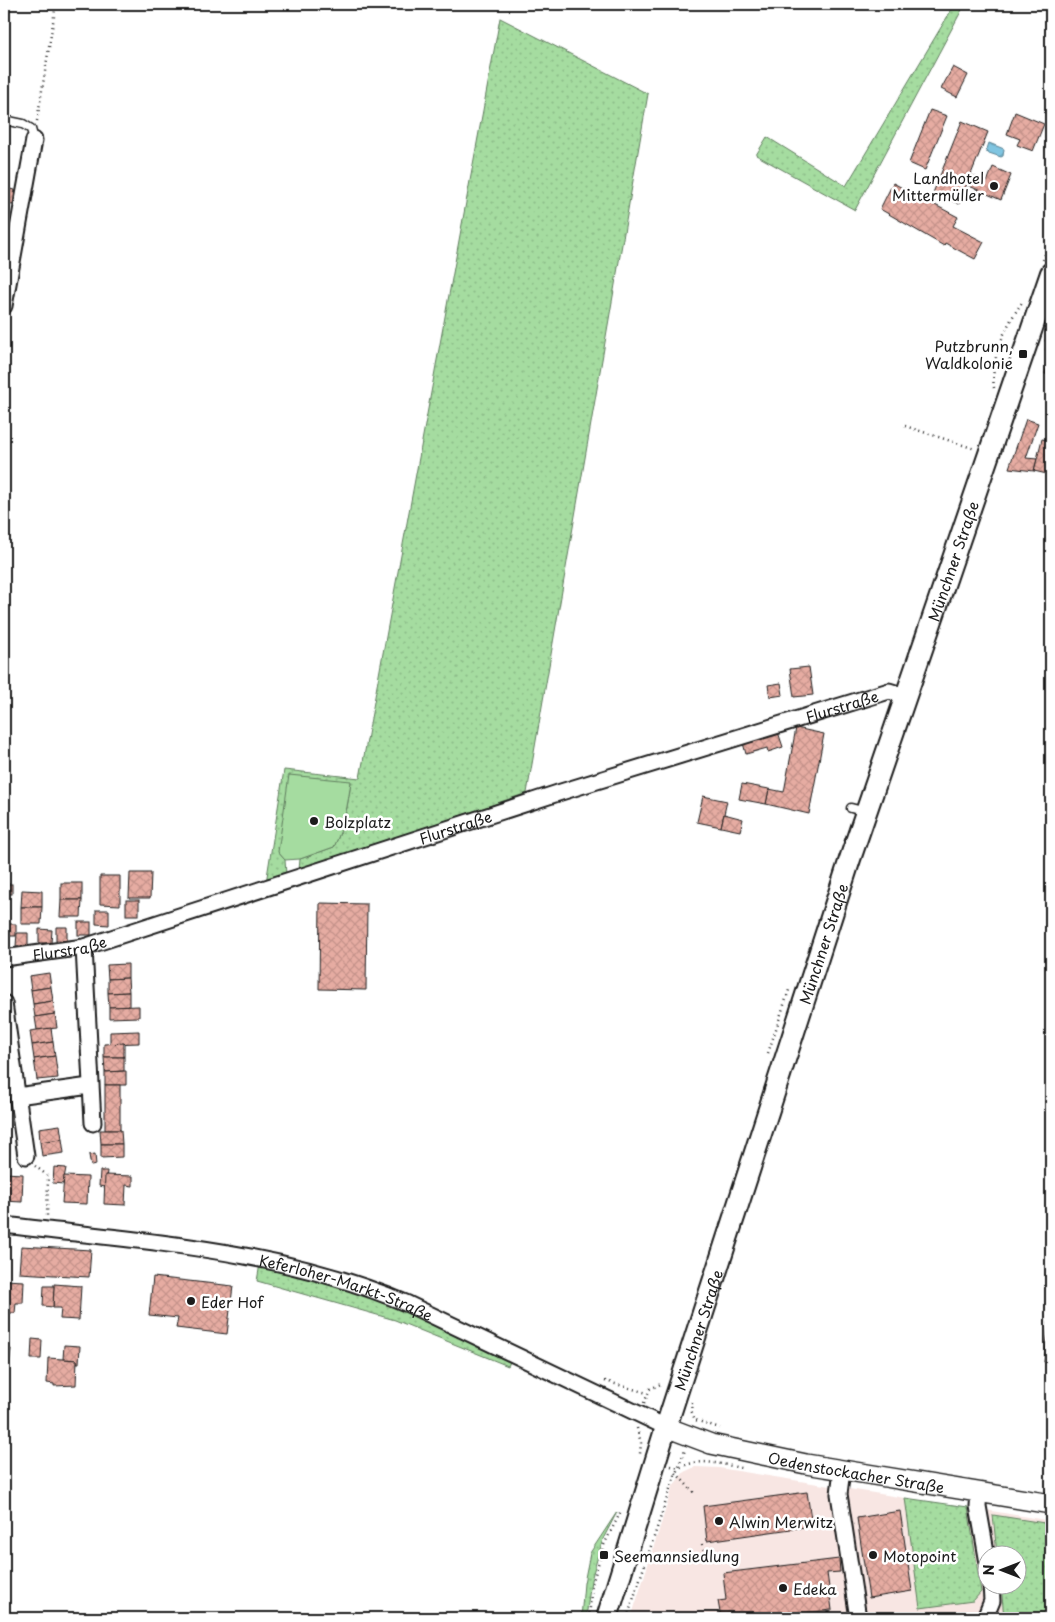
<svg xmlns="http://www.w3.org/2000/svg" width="1055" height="1622" viewBox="0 0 1055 1622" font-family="'Playpen Sans',sans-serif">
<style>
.built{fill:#f8e6e3;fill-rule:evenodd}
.grass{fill:url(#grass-dots);stroke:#607c5e}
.pitch{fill:#a5dca0;stroke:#607c5e}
.water{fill:url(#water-waves);stroke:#588192}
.building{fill:url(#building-cross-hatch);stroke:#1c1c1c}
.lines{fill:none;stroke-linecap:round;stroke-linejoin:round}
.service-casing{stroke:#1c1c1c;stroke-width:11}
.minor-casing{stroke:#1c1c1c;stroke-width:19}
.tertiary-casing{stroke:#1c1c1c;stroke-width:22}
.secondary-casing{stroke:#1c1c1c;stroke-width:24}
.path{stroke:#1c1c1c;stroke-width:2.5;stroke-dasharray:1 4;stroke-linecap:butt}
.service{stroke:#fff;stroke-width:8}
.minor{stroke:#fff;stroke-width:15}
.tertiary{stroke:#fff;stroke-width:19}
.secondary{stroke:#fff;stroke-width:20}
.poi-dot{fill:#1c1c1c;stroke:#fff;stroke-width:2}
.labels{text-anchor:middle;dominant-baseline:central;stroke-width:5;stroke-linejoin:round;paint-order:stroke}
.poi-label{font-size:15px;fill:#1c1c1c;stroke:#fff;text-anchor:start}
.street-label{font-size:15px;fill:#1c1c1c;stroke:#fff}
</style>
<defs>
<pattern id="grass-dots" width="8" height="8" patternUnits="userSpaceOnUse" patternTransform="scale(1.25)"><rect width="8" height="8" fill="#a5dca0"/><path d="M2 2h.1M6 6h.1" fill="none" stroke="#8dbc89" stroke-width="1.8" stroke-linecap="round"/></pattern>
<pattern id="water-waves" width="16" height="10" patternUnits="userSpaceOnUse" patternTransform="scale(1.25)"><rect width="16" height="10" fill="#80c5e1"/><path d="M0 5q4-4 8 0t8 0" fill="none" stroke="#6ea9c0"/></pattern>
<pattern id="building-cross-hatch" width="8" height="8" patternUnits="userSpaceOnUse" patternTransform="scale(1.25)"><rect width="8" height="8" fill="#e6aca2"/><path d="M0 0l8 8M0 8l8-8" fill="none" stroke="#c5938b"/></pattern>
</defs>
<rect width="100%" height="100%" fill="#fff"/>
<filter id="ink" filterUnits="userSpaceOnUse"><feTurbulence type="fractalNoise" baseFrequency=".02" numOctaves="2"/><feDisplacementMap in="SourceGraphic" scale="10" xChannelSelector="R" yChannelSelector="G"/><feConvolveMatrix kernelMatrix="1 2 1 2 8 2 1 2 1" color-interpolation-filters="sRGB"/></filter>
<g filter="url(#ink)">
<path class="built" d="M695,1467l24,1 186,30 15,109 60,-15 -12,-85 83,14v97h-420l42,-132 11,-14zM988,1554h30v30h-30z"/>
<g class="grass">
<polygon points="955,4 965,4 855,210 756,155 767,137 846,186"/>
<path d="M500,18l148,76 -121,699 -228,77 1,-11 34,-12c10,-21 14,-42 17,-65l-73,70 7,8 1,14 -20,9 18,-113 76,8z"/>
<polygon points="260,1264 353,1290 399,1307 511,1360 508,1366 395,1320 257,1281"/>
<polygon points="905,1498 968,1507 981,1592 973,1601 920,1608"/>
<polygon points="617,1512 603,1539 591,1580 586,1618 581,1618 584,1583 590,1553"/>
<polygon points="993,1515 1051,1524 1051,1618 1004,1618 1001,1585 1018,1584 1018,1554 997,1554"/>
</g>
<path class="pitch" d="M289,775l62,6c-3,24 -7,45 -17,66l-34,12 -15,1 -7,-8z"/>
<polygon class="water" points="989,143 1004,149 1003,156 1001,157 986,152"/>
<g class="building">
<polygon points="953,67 968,75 957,97 941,89"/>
<polygon points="930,110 947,116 925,170 909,163"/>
<polygon points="1015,112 1044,124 1033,151 1017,145 1020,139 1007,134"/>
<polygon points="962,121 988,132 959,204 933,193"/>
<polygon points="993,167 1011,175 1001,200 967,185 971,175 987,182"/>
<polygon points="893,183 958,217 953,226 984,242 975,259 945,243 944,246 880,209"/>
<polygon points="4,188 15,190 13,205 4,204"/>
<polygon points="1049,357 1051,357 1051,375 1045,374"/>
<polygon points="1026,419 1038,423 1026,458 1037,459 1034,471 1009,468"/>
<polygon points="1042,439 1051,441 1051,475 1034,471"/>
<polygon points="809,667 813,695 794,697 790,669"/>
<polygon points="781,683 783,695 770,697 768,685"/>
<polygon points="796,728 824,734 809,814 766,804 769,789 784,792"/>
<polygon points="778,732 783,747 768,752 767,748 746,754 743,743"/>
<polygon points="742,784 769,789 766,804 739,799"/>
<polygon points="703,796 727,801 721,827 697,822"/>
<polygon points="724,814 743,819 740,831 721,827"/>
<polygon points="130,873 151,873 150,898 129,898"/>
<polygon points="100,876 120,876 120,905 100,904"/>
<rect x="61" y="883" width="21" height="17"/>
<rect x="4" y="884" width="8" height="10"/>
<polygon points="22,890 42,891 42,907 21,907"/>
<polygon points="61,900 82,900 81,917 60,917"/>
<rect x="126" y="900" width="13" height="15"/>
<rect x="4" y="901" width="1" height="32"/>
<polygon points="320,903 367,904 366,990 319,989"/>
<polygon points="21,907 42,907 41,924 21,924"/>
<polygon points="96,910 109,910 109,925 96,924"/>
<rect x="78" y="922" width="13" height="13"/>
<polygon points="5,924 16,924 16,936 4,936"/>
<polygon points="56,927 67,927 67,941 56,940"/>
<polygon points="39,929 52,930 51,943 39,943"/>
<polygon points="17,933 28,933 28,946 16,946"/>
<polygon points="128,964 128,978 108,979 107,965"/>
<polygon points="49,973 51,987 31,990 29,976"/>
<polygon points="128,978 129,992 108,993 108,979"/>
<polygon points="51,987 53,1001 33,1004 31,990"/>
<polygon points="129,992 129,1007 109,1007 108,993"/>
<polygon points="53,1001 55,1014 35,1017 33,1004"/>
<polygon points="139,1006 139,1017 109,1018 109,1007"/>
<polygon points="55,1014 57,1028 37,1030 35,1017"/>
<polygon points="51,1028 53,1042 32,1045 30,1031"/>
<polygon points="139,1031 139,1043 110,1044 110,1032"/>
<polygon points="53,1042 55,1056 34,1059 32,1045"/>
<polygon points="124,1043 124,1057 104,1057 104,1044"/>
<polygon points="55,1056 58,1078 37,1080 34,1059"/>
<polygon points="104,1057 124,1057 124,1071 105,1072"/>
<polygon points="126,1071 126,1085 105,1085 105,1072"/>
<rect x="105" y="1085" width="15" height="45"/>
<polygon points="60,1125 62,1139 40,1142 39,1128"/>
<polygon points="100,1130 121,1130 122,1144 101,1144"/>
<polygon points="62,1139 64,1153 42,1156 40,1142"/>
<polygon points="101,1144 122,1144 122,1157 101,1158"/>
<polygon points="95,1154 96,1165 91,1166 89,1155"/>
<polygon points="54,1167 66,1168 63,1184 53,1183"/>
<polygon points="100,1171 107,1171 105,1187 99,1186"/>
<polygon points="4,1173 23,1174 22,1202 4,1201"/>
<polygon points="105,1175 133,1176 133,1186 126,1185 125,1205 104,1204"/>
<polygon points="64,1176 88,1177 87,1204 62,1203"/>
<polygon points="21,1246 91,1250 89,1277 19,1273"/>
<polygon points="153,1277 233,1286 227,1334 176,1328 178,1318 149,1315"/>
<polygon points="4,1280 24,1281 23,1303 16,1303 15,1313 6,1313"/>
<polygon points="54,1284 81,1286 79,1320 60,1319 61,1308 53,1308"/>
<polygon points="44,1286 54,1286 53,1307 43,1306"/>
<polygon points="1051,1309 1051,1363 1044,1362"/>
<polygon points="32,1339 42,1340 41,1359 31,1359"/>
<polygon points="64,1345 80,1346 79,1363 77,1363 77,1360 63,1359"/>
<polygon points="4,1348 11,1349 8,1372 4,1372"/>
<polygon points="48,1358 77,1360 76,1385 54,1386 54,1384 47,1383"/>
<polygon points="807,1492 812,1526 707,1541 703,1506"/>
<polygon points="900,1511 912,1591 869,1598 857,1518"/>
<polygon points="839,1559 840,1572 827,1573 832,1610 760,1618 721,1618 718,1601 726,1600 723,1573"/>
</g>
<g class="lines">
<defs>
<g id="service">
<polyline points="4,120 23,124 31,129 34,140"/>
<polyline points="851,808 866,812"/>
</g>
<g id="minor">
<polyline points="4,306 34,140"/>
<polyline points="1039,308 1051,311"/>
<polyline points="84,947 93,1123"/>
<path id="s1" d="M4,958l80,-11 477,-155 328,-101 16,5"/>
<polyline points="4,1003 26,1156"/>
<polyline points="17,1096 90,1086"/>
<path id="s2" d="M4,1225c139,17 274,23 404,79l258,123"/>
<polyline points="842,1470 839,1494 858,1618"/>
<polyline points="979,1492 978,1506 988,1563"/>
<polyline points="985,1618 992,1601 991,1584"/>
</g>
<g id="tertiary">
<path id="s3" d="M666,1427l45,17 95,20 245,40"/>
</g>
<g id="secondary">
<path id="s4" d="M607,1618l59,-191 184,-568 201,-586"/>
</g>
</defs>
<use href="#service" class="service-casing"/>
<use href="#minor" class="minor-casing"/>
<use href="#tertiary" class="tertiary-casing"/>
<use href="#secondary" class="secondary-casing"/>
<g class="path">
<polyline points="37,121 56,4"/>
<polyline points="1043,260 1051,236"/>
<polyline points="1045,340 1049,342 1051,335"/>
<polyline points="1046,350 1049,342"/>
<path d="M994,388c-4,-30 12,-63 29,-87"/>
<polyline points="905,426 975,449"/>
<polyline points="768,1053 789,990"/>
<polyline points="35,1166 48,1176 47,1216"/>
<polyline points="605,1381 647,1393"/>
<polyline points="692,1402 691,1410 695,1420 720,1428"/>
<polyline points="644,1403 650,1389 663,1383"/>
<polyline points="637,1428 641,1443 640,1454"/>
<path d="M671,1466l8,2c20,-11 41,-4 62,0"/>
<polyline points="676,1473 696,1495"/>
<polyline points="702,1544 707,1562"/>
<polyline points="589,1618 592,1584 604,1545 621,1511"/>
<polyline points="627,1618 671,1486 685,1450"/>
</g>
<use href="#service" class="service"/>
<use href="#minor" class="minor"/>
<use href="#tertiary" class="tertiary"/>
<use href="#secondary" class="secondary"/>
</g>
</g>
<g class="poi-dot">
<circle cx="994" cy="186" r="5"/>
<rect x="1018" y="349" width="10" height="10" rx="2.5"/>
<circle cx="314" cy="821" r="5"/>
<circle cx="191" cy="1301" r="5"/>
<circle cx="719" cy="1521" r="5"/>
<rect x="599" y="1550" width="10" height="10" rx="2.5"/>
<circle cx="873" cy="1555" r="5"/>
<circle cx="783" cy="1588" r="5"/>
</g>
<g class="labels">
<g class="poi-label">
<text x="984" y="177" text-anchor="end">Landhotel<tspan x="984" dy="17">Mittermüller</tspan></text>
<text x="1013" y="345" text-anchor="end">Putzbrunn,<tspan x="1013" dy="17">Waldkolonie</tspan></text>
<text x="324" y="821">Bolzplatz</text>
<text x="201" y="1301">Eder Hof</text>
<text x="729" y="1521">Alwin Merwitz</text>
<text x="614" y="1555">Seemannsiedlung</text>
<text x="883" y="1555">Motopoint</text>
<text x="793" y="1588">Edeka</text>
</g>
<g class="street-label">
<text stroke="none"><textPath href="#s4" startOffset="1112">Münchner Straße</textPath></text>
<text stroke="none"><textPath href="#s1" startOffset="876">Flurstraße</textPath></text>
<text stroke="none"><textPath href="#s1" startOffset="471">Flurstraße</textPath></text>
<text stroke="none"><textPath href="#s4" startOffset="708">Münchner Straße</textPath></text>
<text stroke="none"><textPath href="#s1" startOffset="66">Flurstraße</textPath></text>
<text stroke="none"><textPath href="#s2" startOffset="349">Keferloher-Markt-Straße</textPath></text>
<text stroke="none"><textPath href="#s4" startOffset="302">Münchner Straße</textPath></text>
<text stroke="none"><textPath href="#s3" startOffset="196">Oedenstockacher Straße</textPath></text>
</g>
</g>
<rect width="1055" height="1622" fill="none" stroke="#fff" stroke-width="20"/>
<rect x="10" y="10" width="1035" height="1602" fill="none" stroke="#1c1c1c" stroke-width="2" filter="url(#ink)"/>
<g transform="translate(1002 1570) rotate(270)"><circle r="24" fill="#ffffff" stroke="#a4a4a4"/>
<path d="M0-4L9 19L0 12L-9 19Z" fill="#1c1c1c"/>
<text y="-8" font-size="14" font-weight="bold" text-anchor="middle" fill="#1c1c1c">N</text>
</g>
</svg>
